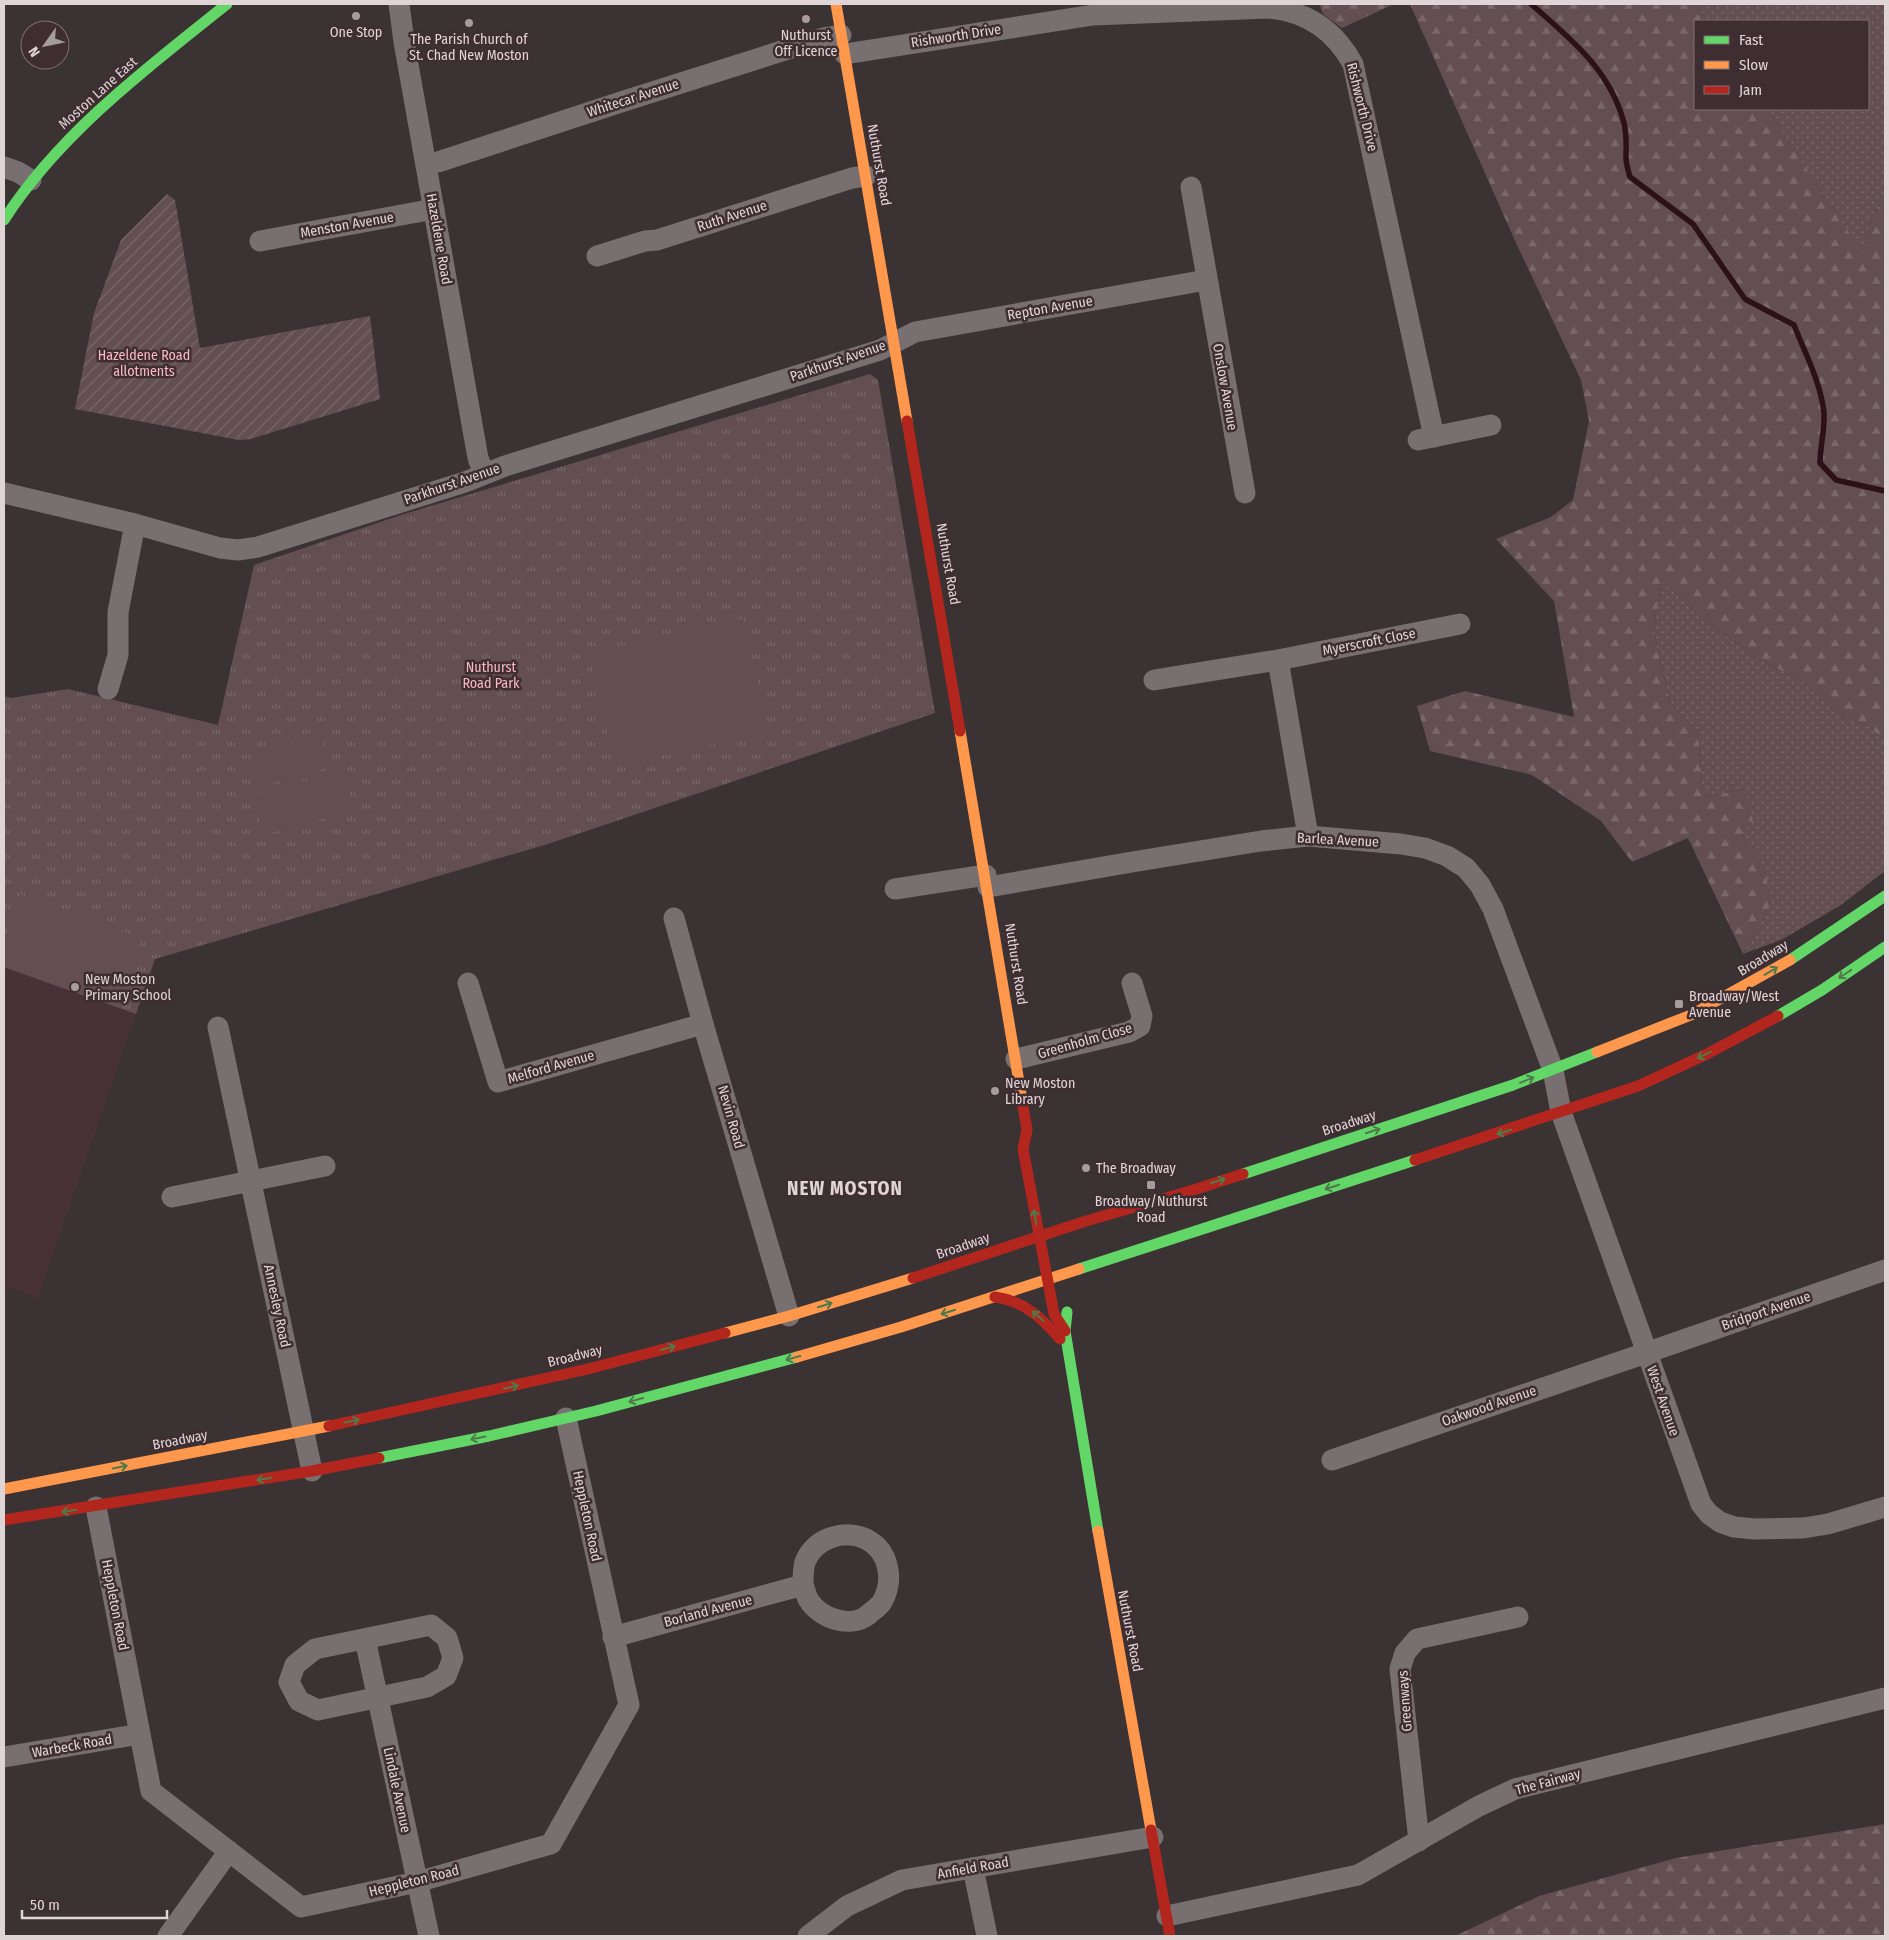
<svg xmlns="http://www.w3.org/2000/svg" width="1889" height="1940" viewBox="0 0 1889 1940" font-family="'Fira Sans Condensed',sans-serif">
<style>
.built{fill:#483237}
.grass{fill:url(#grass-dots)}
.forest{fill:url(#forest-firs)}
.park{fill:url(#park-tufts)}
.garden{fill:url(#garden-furrows)}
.pitch{fill:#634f52}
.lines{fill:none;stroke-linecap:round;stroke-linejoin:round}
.stream{stroke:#2c1118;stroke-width:5.5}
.street{stroke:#776f70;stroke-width:21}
.fast{stroke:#63d668;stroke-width:11}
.slow{stroke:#ff974d;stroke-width:11}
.jam{stroke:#b3261e;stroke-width:11}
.oneway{stroke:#4f7a4a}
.poi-dot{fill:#a69c9d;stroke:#3f2e31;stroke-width:2}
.labels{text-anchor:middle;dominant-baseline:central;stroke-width:5;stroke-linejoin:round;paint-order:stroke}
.poi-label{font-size:14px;fill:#e0d5d6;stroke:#3f2e31}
.street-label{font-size:14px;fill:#e0d5d6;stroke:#3f2e31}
.park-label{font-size:14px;fill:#fab8c4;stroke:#3f2e31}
.district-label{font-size:19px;font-weight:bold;letter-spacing:1px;fill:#e0d5d6;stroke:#3f2e31}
</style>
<defs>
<pattern id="grass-dots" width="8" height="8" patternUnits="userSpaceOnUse" patternTransform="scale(1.25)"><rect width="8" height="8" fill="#634f52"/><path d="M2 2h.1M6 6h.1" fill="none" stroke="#79676a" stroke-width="1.8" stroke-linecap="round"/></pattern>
<pattern id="forest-firs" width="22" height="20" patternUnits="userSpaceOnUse" patternTransform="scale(1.25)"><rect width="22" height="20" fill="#634f52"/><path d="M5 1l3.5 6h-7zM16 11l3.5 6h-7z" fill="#79676a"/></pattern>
<pattern id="park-tufts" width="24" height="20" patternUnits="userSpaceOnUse" patternTransform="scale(1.25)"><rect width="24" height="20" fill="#634f52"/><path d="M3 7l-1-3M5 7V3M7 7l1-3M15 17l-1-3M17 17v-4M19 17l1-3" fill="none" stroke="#79676a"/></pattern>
<pattern id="garden-furrows" width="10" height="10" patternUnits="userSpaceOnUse" patternTransform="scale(1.25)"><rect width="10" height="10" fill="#634f52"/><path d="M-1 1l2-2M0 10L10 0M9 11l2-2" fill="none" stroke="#79676a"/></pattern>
</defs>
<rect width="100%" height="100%" fill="#3b3234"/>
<polygon class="built" points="68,689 155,959 37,1300 12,1286 4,1296 4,696 11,698"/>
<g class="grass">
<polygon points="1696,4 1885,4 1885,198 1872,217 1863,255 1767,109 1868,109 1868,21 1708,21"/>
<polygon points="1662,581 1699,616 1760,660 1801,680 1835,712 1868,726 1885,741 1885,871 1841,905 1783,939 1743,954 1770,905 1765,870 1742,834 1745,789 1703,797 1698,732 1670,703 1653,629"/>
</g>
<g class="forest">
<polygon points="1319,4 1394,4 1342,28 1323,14"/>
<polygon points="1410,4 1696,4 1708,21 1695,21 1695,109 1767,109 1863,254 1872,217 1885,198 1885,741 1868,726 1835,712 1801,680 1760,660 1699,616 1662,581 1653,629 1670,703 1698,732 1703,797 1745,789 1753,820 1742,834 1766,870 1770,906 1743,954 1688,838 1632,862 1601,821 1532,775 1430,751 1417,706 1465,691 1574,717 1554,601 1496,539 1551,517 1573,500 1589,421 1581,380 1516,243"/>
<polygon points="1885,1824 1885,1936 1455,1936 1539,1896 1676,1858"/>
</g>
<polygon class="park" points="870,374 878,380 935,713 548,844 155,959 136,1014 4,967 4,696 11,698 68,689 218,725 254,565 401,515"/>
<polygon class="garden" points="167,194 175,200 200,348 370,316 380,399 251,439 239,440 75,409 94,313 121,240"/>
<g class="pitch">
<polygon points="743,619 768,732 615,766 590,652"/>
<polygon points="320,735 329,767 261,786 252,753"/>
<polygon points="344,771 355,810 264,835 253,795"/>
<polygon points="20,894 142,938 119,1008 4,967 4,940"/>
</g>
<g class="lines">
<path class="stream" d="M1531,4c40,35 79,66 93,119 3,12 2,23 2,35 0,6 2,12 4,19l63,47 52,75 49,26c11,28 27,58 30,88 1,16 -4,34 -4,50l16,17 49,11"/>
<g class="street">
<polyline points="399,4 404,42 478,458 484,474"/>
<path d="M845,54l248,-39 175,-7c39,3 67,23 85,56l81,373"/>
<polyline points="426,164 438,162 621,102 823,38 841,35"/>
<polyline points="4,167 18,172 31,180"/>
<polyline points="1191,187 1245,493"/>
<polyline points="260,241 434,209"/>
<polyline points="597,256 645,241 657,240 852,178 866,176"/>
<polyline points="1418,440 1491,425"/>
<polyline points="4,493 135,524 220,548 238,550 258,547 465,482 505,466 880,350 915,332 1206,280"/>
<polyline points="1278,660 1308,836"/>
<polyline points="1154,680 1278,660 1460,624"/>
<polyline points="108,689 118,655 118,612 135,524"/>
<polyline points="988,887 1132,862 1261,841 1308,836 1401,844 1425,848 1447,856 1466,868 1480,885 1493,909 1553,1070 1561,1112 1701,1504 1709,1514 1720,1522 1734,1527 1755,1529 1803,1528 1828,1524 1885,1507"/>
<polyline points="895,889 986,875"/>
<polyline points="674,918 703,1024 789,1316"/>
<polyline points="468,983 498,1082 703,1024"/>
<polyline points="218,1027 312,1471"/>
<polyline points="1016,1059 1129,1032 1140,1026 1142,1016 1132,983"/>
<polyline points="172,1197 325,1166"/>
<polyline points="1332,1460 1646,1353 1885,1270"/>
<polyline points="96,1507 151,1791 301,1907 417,1882 551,1844 629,1705 566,1418"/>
<polygon points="431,1625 447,1638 453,1658 446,1676 427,1687 318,1710 299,1701 289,1682 295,1665 315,1649"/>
<path d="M613,1637l190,-52c0,-8 0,-16 2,-23 10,-24 38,-33 61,-23 24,12 28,42 16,63 -3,5 -10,9 -14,13 -18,14 -49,3 -60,-16 -2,-4 -3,-10 -5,-14"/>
<polyline points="365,1639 429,1936"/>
<polyline points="4,1757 140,1734"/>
<polyline points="1419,1841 1400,1669 1405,1653 1417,1639 1518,1617"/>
<polyline points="973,1868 987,1936"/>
<polyline points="1167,1916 1358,1875 1479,1806 1515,1789 1885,1698"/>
<polyline points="168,1936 229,1851"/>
<polyline points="808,1936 847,1906 902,1880 1153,1837"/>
</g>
<g class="fast">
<path d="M4,220c55,-86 144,-153 223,-216"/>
<polyline points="1790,960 1885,896"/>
<polyline points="1778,1016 1822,990 1885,947"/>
<polyline points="1243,1174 1513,1085 1597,1052"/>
<polyline points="1079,1269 1415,1160"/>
<polyline points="1067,1312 1065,1331 1098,1531"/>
<polyline points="379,1458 489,1436 596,1411 797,1357"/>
</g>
<g class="slow">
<polyline points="836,4 907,421"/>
<polyline points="960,731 1022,1100"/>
<polyline points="1597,1052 1691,1015 1790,960"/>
<polyline points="725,1333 789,1316 913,1278"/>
<polyline points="797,1357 901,1327 1079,1269"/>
<polyline points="4,1489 329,1426"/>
<polyline points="1098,1531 1151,1830"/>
</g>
<g class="jam">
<polyline points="907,421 960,731"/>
<polyline points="1022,1100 1027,1130 1023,1149 1054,1314 1065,1331"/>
<polyline points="1415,1160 1638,1086 1707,1054 1778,1016"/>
<polyline points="913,1278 1086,1221 1187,1192 1243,1174"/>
<path d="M995,1297c29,4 47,21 65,42"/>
<polyline points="329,1426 588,1369 725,1333"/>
<polyline points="4,1520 312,1471 379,1458"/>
<polyline points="1151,1830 1170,1936"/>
</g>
</g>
<defs><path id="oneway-shaft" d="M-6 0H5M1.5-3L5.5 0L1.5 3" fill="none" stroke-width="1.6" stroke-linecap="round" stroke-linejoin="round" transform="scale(1.25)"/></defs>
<g class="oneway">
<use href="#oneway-shaft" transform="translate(1771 971) rotate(-31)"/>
<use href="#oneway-shaft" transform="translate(1845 974) rotate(146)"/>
<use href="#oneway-shaft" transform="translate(1704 1055) rotate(155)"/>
<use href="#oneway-shaft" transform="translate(1527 1080) rotate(-22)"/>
<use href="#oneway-shaft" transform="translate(1373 1131) rotate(-18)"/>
<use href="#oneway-shaft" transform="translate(1504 1132) rotate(162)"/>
<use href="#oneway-shaft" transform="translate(1218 1181) rotate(-18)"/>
<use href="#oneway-shaft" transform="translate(1332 1187) rotate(162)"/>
<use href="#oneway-shaft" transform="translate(1035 1217) rotate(-100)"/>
<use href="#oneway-shaft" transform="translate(825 1305) rotate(-17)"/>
<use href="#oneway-shaft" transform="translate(948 1312) rotate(162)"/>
<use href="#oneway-shaft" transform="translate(1038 1316) rotate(-138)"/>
<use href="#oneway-shaft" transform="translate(668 1348) rotate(-15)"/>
<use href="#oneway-shaft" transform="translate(793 1358) rotate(165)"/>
<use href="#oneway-shaft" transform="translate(511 1387) rotate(-13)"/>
<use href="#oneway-shaft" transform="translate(636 1400) rotate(165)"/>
<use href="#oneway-shaft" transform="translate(352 1421) rotate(-12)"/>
<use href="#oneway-shaft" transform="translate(478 1438) rotate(169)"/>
<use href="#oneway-shaft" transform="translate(120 1467) rotate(-11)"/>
<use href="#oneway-shaft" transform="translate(264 1479) rotate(171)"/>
<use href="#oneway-shaft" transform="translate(69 1511) rotate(171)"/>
</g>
<g class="poi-dot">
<circle cx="356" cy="16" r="5"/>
<circle cx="806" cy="19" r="5"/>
<circle cx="469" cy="23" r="5"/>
<circle cx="75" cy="987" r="5"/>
<rect x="1674" y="999" width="10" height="10" rx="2.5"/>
<circle cx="995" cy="1091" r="5"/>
<circle cx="1086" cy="1168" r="5"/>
<rect x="1146" y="1180" width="10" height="10" rx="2.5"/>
</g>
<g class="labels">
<g class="poi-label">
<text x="356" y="32">One Stop</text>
<text x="806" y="35">Nuthurst<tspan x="806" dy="16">Off Licence</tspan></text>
<text x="469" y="39">The Parish Church of<tspan x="469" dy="16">St. Chad New Moston</tspan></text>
<text x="85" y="979" text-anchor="start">New Moston<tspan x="85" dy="16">Primary School</tspan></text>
<text x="1689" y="996" text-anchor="start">Broadway/West<tspan x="1689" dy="16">Avenue</tspan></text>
<text x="1005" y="1083" text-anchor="start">New Moston<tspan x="1005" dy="16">Library</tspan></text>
<text x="1096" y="1168" text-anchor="start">The Broadway</text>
<text x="1151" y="1201">Broadway/Nuthurst<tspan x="1151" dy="16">Road</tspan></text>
</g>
<g class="street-label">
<text transform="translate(956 36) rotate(-9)">Rishworth Drive</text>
<text transform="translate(98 93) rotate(-42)">Moston Lane East</text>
<text transform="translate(633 98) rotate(-18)">Whitecar Avenue</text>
<text transform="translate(1362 107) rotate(76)">Rishworth Drive</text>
<text transform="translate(879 165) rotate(80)">Nuthurst Road</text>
<text transform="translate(732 216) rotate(-18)">Ruth Avenue</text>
<text transform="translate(347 225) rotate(-10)">Menston Avenue</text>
<text transform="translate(439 239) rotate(80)">Hazeldene Road</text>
<text transform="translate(1050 308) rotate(-10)">Repton Avenue</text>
<text transform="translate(838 361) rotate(-19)">Parkhurst Avenue</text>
<text transform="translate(1225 387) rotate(80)">Onslow Avenue</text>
<text transform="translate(452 484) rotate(-19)">Parkhurst Avenue</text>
<text transform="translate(948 564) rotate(80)">Nuthurst Road</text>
<text transform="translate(1369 642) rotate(-11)">Myerscroft Close</text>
<text transform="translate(1338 840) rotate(3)">Barlea Avenue</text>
<text transform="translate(1763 958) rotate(-31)">Broadway</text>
<text transform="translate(1016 964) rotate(81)">Nuthurst Road</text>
<text transform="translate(1085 1041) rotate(-16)">Greenholm Close</text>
<text transform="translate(551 1067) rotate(-16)">Melford Avenue</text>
<text transform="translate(731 1117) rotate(74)">Nevin Road</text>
<text transform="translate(1349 1123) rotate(-18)">Broadway</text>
<text transform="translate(963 1246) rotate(-19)">Broadway</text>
<text transform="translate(277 1306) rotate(78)">Annesley Road</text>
<text transform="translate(1766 1311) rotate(-19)">Bridport Avenue</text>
<text transform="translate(575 1356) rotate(-14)">Broadway</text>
<text transform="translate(1663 1401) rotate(71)">West Avenue</text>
<text transform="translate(1489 1406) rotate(-19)">Oakwood Avenue</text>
<text transform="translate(180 1440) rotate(-11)">Broadway</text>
<text transform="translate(587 1516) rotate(78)">Heppleton Road</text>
<text transform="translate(115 1605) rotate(79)">Heppleton Road</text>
<text transform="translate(708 1611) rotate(-15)">Borland Avenue</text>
<text transform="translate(1130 1631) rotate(79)">Nuthurst Road</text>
<text transform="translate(1405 1701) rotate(-94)">Greenways</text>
<text transform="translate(72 1746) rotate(-10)">Warbeck Road</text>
<text transform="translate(1548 1782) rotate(-15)">The Fairway</text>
<text transform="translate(397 1790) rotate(78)">Lindale Avenue</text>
<text transform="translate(973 1868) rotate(-10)">Anfield Road</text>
<text transform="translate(414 1881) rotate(-14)">Heppleton Road</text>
</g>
<g class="park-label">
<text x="144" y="355">Hazeldene Road<tspan x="144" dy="16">allotments</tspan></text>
<text x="491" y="667">Nuthurst<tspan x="491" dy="16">Road Park</tspan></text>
</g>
<g class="district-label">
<text x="845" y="1188">NEW MOSTON</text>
</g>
</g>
<rect width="1889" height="1940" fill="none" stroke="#e0d5d6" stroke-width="10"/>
<rect x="1694" y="20" width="175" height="90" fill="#3f2e31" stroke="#7f7173"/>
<rect x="1704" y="36" width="25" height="8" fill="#63d668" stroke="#7f7173"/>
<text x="1739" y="45" font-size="15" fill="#e0d5d6">Fast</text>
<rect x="1704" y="61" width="25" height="8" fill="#ff974d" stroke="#7f7173"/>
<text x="1739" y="70" font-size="15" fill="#e0d5d6">Slow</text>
<rect x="1704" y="86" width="25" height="8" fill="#b3261e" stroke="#7f7173"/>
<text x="1739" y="95" font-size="15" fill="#e0d5d6">Jam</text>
<g transform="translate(45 45) rotate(237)"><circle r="24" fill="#3f2e31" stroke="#7f7173"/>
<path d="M0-4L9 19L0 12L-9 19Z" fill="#a69c9d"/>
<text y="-8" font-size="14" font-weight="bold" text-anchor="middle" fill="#e0d5d6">N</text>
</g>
<path d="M22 1910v8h145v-8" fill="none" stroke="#e0d5d6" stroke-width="2.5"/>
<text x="30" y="1910" font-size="15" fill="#e0d5d6" stroke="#3f2e31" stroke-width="4" paint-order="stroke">50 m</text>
</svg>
